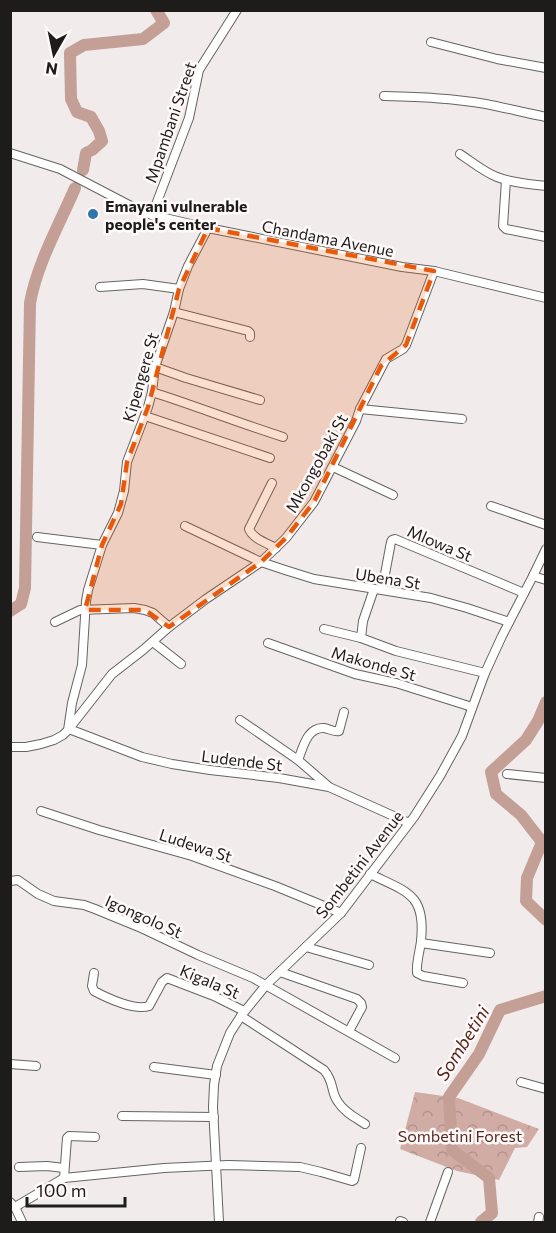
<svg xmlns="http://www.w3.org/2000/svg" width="556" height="1233" viewBox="0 0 556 1233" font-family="Commissioner,sans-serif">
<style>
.forest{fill:url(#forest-crowns)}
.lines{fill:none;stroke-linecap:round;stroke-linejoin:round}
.river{stroke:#c39f96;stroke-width:12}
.minor-casing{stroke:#676362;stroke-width:10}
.minor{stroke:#fff;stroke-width:8}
.marked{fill:#e8590c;fill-opacity:0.2;stroke:#e8590c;stroke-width:4.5;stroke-dasharray:12 8;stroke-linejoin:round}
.poi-dot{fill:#2e77ab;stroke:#fffaf9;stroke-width:2}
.labels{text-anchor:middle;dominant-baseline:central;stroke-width:5;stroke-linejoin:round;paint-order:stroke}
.street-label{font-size:16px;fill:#1d1c1b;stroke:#fffaf9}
.poi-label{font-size:16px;font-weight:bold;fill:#1d1c1b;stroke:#fffaf9;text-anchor:start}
.park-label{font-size:16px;fill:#5a281e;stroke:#fffaf9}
.water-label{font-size:18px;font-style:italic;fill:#56251b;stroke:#fffaf9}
</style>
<defs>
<pattern id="forest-crowns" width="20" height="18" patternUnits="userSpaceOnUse" patternTransform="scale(1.5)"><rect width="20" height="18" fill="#d1aca4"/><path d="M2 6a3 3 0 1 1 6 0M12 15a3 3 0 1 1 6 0" fill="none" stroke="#b3938d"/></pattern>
</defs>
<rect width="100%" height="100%" fill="#f1eceb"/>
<polygon class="forest" points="415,1092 458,1098 539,1129 527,1147 515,1148 499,1180 457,1171 400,1149"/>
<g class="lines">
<g class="river">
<polyline points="83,170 86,153 92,150 102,141 99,131 91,117 77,112 71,99 70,53 84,45 143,39 164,23 156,10"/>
<path d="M10,611l11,-7 4,-16 5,-285c7,-39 29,-78 45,-115"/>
<polyline points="546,702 538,721 526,740 491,772 496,794 521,815 542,842 527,878 526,901 546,920"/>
<polyline points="481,1222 492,1213 489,1178 452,1150 449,1097 479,1054 500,1010 546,996"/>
</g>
<defs>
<g id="minor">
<polyline points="431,42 497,59 546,68"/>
<path d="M384,96c34,1 69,2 102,8 20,4 40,9 60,13"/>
<polyline points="10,153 60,169 131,206 152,215 208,228 402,267 434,271 546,298"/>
<path d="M460,154c12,8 24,18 37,23 15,6 33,7 49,9"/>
<polyline points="506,180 503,226 506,229 546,237"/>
<polyline points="152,215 189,118 199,70 237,10"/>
<polyline points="100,287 143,284 179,289"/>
<polyline points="174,312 248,331 250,333 250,337"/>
<polyline points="155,367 186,378 260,400"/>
<path d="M152,392c44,14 87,31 131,45"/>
<polyline points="360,409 462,419"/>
<polyline points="145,416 270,458"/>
<polyline points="333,467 393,495"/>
<path d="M272,483l-23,46c4,10 18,14 27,19"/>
<polyline points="491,506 546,525"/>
<polyline points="185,526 261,562 285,570 314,579 431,598 467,608 509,622"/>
<polyline points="37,537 102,545"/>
<polyline points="533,576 546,580"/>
<polyline points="374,589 363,621 361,638 396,651 485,673"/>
<polyline points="382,590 391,542 392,540 395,539 524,593"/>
<polyline points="55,622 80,610 134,608 145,610 153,613 169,627"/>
<polyline points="324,629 361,638"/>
<polyline points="153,642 181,664"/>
<polyline points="268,643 355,674 396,683 472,707"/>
<polyline points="240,720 298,760 328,786"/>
<polyline points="69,729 142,757 172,764 210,770 279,778 329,787 409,823"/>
<polyline points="68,730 112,674 143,650 169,627 206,599 261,562 286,538 314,502 356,421 360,409 386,359 403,349 406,345 434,271"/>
<polyline points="10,747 26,747 41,744 54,740 63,735 68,730 72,703 82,665 86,601 88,590 102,545 118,513 124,491 127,462 148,407 152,392 155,367 174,312 179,289 188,266 208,228"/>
<path d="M298,760c5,-12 9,-33 26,-32 6,1 9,4 15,3l5,-19"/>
<polyline points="507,774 546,778"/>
<polyline points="41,811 99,830 192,856 275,886 341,913"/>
<path d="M370,874c37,18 56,20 51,67 -1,10 -5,21 -4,32l6,3 40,7"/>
<polyline points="10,881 18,880 38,894 54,901 84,905 95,909 139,927 198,955 253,978 395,1058"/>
<polyline points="421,943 490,953"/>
<polyline points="306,947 369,965"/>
<polyline points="280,972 357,999 361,1003 362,1007 349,1031"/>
<path d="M94,973l-2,13 2,5c13,7 41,20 55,15l13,-24 5,-4 47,18 30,15"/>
<path d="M241,1016l83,54c11,13 6,21 14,32 6,10 18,16 27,22"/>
<polyline points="10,1064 36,1066"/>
<polyline points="154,1067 216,1075"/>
<polyline points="521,1082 546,1089"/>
<polyline points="122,1116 214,1117"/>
<polyline points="19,1167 47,1166 64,1168"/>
<polyline points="64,1178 67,1138 69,1136 95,1137"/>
<polyline points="10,1202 15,1207 22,1222"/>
<polyline points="15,1207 64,1178 164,1168 228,1165 300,1167 321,1172 352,1181 354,1180 361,1148"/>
<polyline points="400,1221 403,1222"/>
<polyline points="219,1222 213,1107 214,1085 217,1066 230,1033 241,1016 266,985 341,913 414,817 440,776 462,736 485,673 502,636 533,576 546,549"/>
<polyline points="430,1222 448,1172"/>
<polyline points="538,1222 539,1217"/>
</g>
</defs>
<use href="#minor" class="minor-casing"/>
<use href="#minor" class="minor"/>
</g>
<path class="marked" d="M208,228l226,43 -28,74 -25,21 -67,136 -28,36 -25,24 -92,65 -24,-17h-60l17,-65 19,-41 6,-42 21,-55 31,-118z"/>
<circle class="poi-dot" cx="93" cy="214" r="6"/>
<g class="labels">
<g class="street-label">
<text transform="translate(170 122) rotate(-71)">Mpambani Street</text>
<text transform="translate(328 238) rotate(11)">Chandama Avenue</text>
<text transform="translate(140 377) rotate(-74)">Kipengere St</text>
<text transform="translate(316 463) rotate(-61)">Mkongobaki St</text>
<text transform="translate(440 543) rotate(23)">Mlowa St</text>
<text transform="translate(388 578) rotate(9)">Ubena St</text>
<text transform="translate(374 663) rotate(16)">Makonde St</text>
<text transform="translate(242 760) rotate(7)">Ludende St</text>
<text transform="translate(196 845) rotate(18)">Ludewa St</text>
<text transform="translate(359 864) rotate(-52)">Sombetini Avenue</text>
<text transform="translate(144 916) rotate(24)">Igongolo St</text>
<text transform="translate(210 981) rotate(23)">Kigala St</text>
</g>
<g class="poi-label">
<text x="105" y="205">Emayani vulnerable<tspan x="105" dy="18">people's center</tspan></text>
</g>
<g class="park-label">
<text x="460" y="1135">Sombetini Forest</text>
</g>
<g class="water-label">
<text transform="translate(462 1043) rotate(-58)">Sombetini</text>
</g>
</g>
<rect width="556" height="1233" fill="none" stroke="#1d1c1b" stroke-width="24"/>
<g transform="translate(54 54) rotate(189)" stroke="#fffaf9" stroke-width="4.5" paint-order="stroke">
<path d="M0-4.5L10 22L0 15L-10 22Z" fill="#1d1c1b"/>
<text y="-9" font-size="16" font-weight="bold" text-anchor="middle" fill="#1d1c1b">N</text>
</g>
<path d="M27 1197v9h98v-9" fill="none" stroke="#1d1c1b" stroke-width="3"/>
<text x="36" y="1197" font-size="18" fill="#1d1c1b" stroke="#fffaf9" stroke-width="4.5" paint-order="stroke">100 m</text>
</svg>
